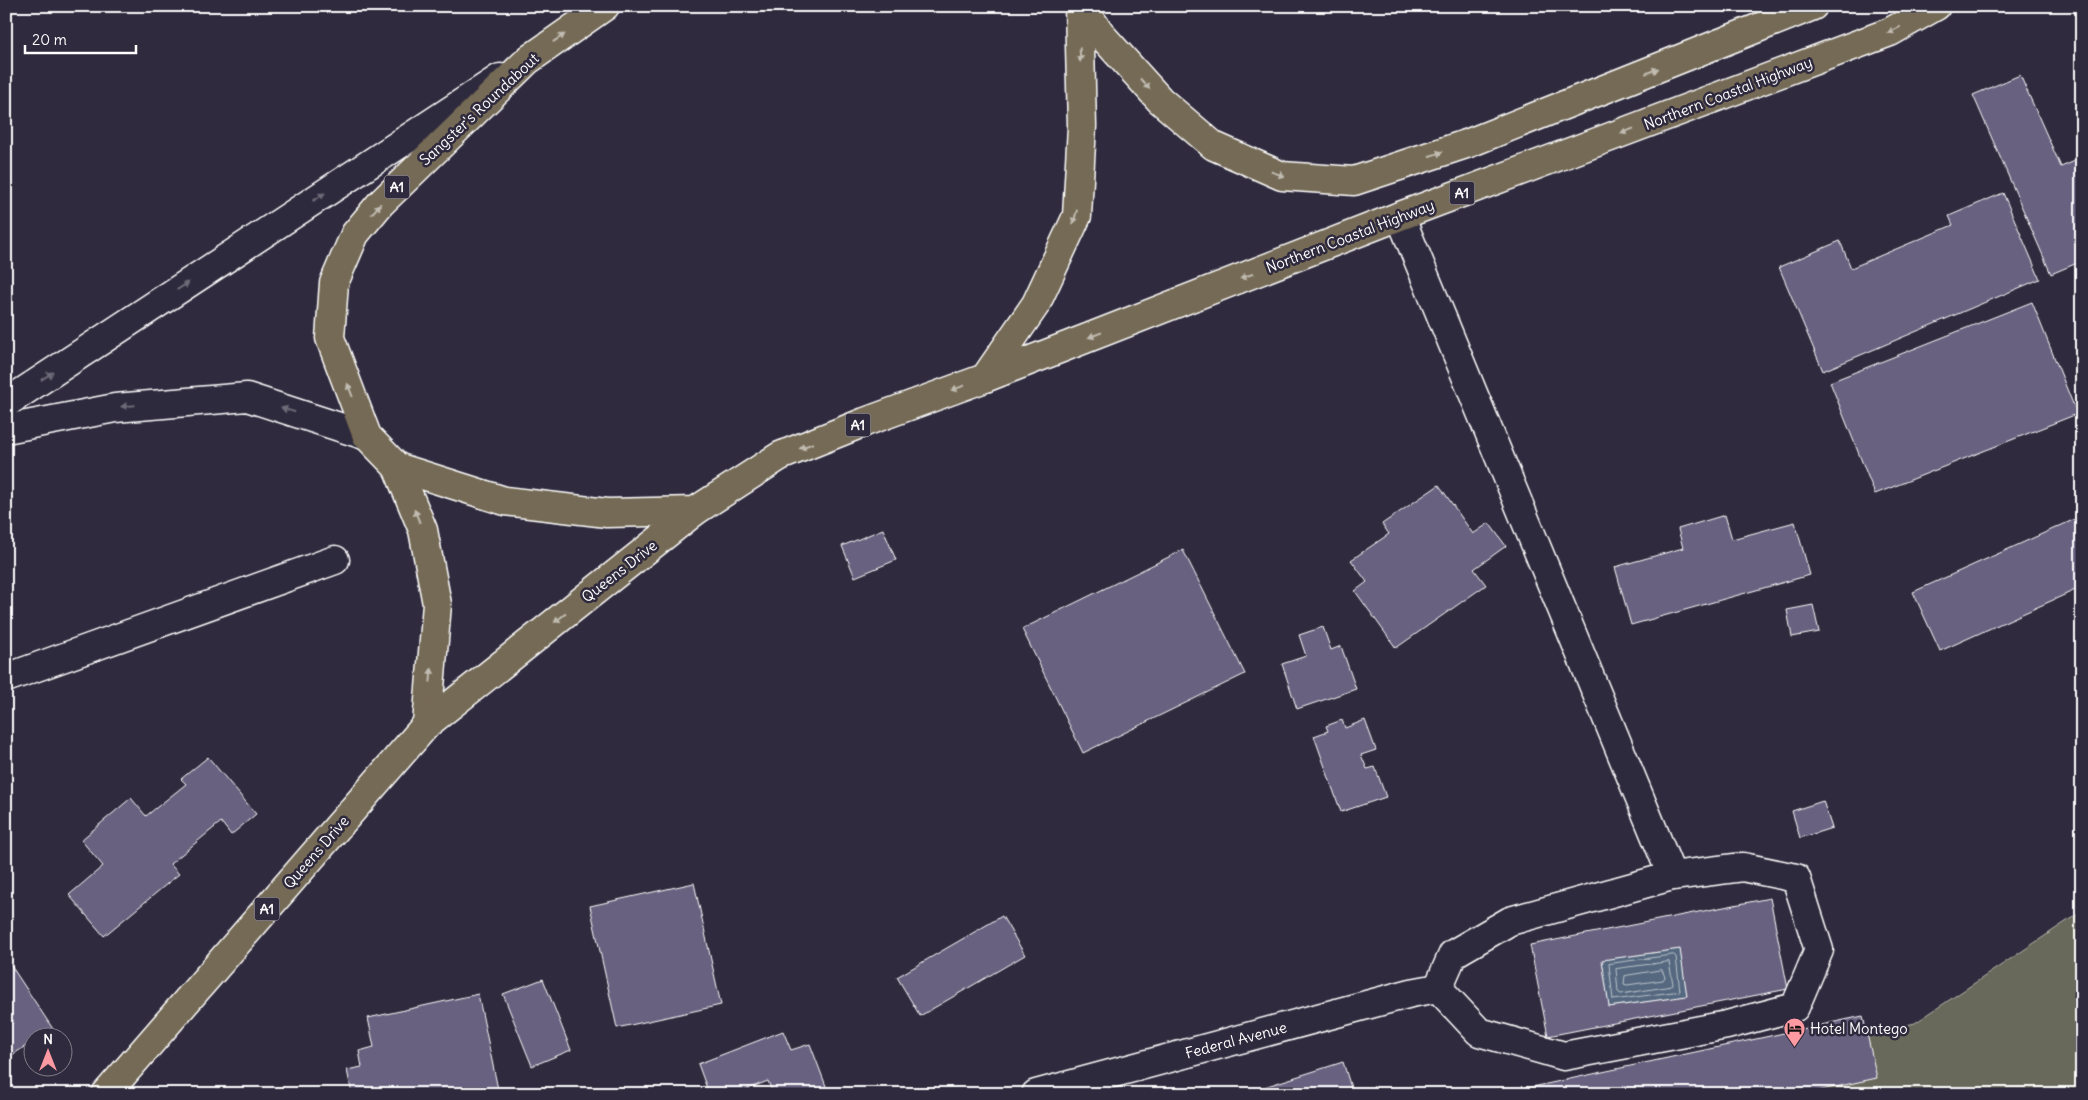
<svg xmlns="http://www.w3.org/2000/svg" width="2088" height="1100" viewBox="0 0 2088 1100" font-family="Delius,sans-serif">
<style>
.green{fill:#68695a;stroke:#b4b4ac}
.water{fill:#54687f;stroke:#98a4b2}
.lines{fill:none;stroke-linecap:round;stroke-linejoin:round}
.shore{stroke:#bbc3cc;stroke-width:1}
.building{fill:#676280;stroke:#fff;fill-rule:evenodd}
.street-casing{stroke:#fff;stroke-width:31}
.secondary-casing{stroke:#fff;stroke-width:31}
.primary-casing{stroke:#fff;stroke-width:31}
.highway-casing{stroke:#fff;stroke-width:31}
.street{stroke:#2f2a3d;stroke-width:28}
.secondary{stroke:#2f2a3d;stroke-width:28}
.primary{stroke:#756a55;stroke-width:28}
.highway{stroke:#756a55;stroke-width:28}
.oneway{fill:#c1bcb2}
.oneway2{fill:#6d6a77}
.labels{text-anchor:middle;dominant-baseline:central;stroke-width:5;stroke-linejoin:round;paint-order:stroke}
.shield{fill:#2f2a3d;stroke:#c1bfc5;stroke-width:1}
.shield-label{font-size:14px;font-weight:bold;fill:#fff}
.street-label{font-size:15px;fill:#fff;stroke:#2f2a3d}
.poi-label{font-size:15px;fill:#fff;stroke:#2f2a3d;text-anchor:start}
</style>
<rect width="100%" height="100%" fill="#2f2a3d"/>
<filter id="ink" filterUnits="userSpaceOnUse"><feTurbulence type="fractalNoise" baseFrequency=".02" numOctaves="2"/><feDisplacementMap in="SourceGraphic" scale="10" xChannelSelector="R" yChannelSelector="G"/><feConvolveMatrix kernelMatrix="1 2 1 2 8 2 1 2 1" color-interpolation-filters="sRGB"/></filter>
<g filter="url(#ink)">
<polygon class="green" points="2082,911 2082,1094 1620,1094 1915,1023"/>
<polygon class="water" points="1680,949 1687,996 1609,1007 1602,960"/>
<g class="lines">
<g class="shore">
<polygon points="1674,955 1676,957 1680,991 1613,1000 1609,964"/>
<polygon points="1669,962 1673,984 1672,986 1621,994 1618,992 1616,969"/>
<polygon points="1662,970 1665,977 1663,980 1627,985 1624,984 1625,976"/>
</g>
</g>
<g class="building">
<polygon points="2020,75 2061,167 2082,158 2082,261 2051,274 1973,95"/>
<polygon points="2003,193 2040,279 1823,371 1779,267 1840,241 1851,268 1953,225 1949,216"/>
<polygon points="2032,302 2077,414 1875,494 1830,382"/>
<polygon points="1439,485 1473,534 1489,523 1506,546 1474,569 1486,585 1396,648 1355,591 1367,582 1351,560 1389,534 1382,524"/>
<polygon points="1725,515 1732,539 1795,522 1810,575 1631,625 1615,567 1683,548 1678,529"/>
<polygon points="2082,516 2082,587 1940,651 1913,592"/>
<polygon points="883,529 896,560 855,577 842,546"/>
<polygon points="1183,550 1245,674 1083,753 1022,629"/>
<polygon points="1813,605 1819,632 1792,637 1787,610"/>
<polygon points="1323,627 1331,650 1341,646 1356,689 1297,709 1282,664 1306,656 1299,635"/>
<polygon points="1342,720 1345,728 1365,720 1376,750 1361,755 1367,769 1375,767 1386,797 1341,812 1314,736 1328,731 1326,726"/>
<polygon points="208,757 256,814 231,835 221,822 170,864 179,874 104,936 69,895 103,866 81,840 131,798 146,816 186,784 181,779"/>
<polygon points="1823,801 1832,828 1800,838 1792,811"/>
<polygon points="694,883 721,1005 617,1028 590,906"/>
<path d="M1770,898l18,91 -240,47 -18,-91zM1680,949l7,47 -78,11 -7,-47z"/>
<polygon points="1002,916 1025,955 920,1016 897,977"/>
<polygon points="6,958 53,1029 40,1038 32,1038 32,1042 6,1059"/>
<polygon points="543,979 571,1050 532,1066 503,994"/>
<polygon points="478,994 499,1094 352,1094 347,1070 362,1067 359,1051 374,1047 368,1018"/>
<polygon points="1863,1016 1877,1078 1803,1094 1500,1094"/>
<polygon points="783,1031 791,1050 810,1044 829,1094 773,1094 768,1081 734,1094 709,1094 698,1064"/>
<polygon points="1343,1062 1353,1094 1242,1094"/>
</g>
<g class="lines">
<defs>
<g id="street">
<polyline points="1400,216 1672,876"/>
<polyline points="6,678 335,560"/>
<polygon points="1743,867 1796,878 1819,950 1795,1007 1727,1025 1564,1056 1479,1032 1438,988 1453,954 1510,921 1672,876"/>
<polyline points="1036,1094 1411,993 1438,988"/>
</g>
<g id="secondary">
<polyline points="6,403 500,78"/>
<polyline points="6,429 115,408 247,397 367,436"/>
</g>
<g id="primary">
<polyline points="397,467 423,530 437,604 427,724"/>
<polyline points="106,1094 427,724 695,511"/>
</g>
<g id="highway">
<polyline points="605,6 528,60 380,204 355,234 334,283 330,338 367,436 397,467 505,501 607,513 695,511 780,456 865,422 985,378 1036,304 1077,216 1082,126 1079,6"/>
<polyline points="1081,6 1104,38 1160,100 1214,146 1282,176 1354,181 1469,143 1813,6"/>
<polyline points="985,378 1400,216 1890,32 1936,6"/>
</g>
</defs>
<use href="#street" class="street-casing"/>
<use href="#secondary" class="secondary-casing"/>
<use href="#primary" class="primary-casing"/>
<use href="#highway" class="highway-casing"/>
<use href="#street" class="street"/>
<use href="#secondary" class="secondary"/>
<use href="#primary" class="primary"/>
<use href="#highway" class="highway"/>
</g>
<defs><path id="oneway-solid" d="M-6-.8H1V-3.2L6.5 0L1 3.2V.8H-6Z" transform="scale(1.25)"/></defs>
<g class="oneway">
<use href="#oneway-solid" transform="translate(1894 30) rotate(153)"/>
<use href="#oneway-solid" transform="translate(559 38) rotate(-34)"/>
<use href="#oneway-solid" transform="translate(1080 55) rotate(88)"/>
<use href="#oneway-solid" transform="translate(1652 71) rotate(-22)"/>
<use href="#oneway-solid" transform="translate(1145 84) rotate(48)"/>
<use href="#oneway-solid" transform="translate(1627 131) rotate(159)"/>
<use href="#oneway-solid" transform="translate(1436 154) rotate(-18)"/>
<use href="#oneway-solid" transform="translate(1278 174) rotate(19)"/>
<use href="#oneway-solid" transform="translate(376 209) rotate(-49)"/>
<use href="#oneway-solid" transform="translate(1075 217) rotate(106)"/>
<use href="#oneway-solid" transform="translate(1247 276) rotate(159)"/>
<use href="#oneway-solid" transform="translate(1095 335) rotate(159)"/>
<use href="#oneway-solid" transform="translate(958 388) rotate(160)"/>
<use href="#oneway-solid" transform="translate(350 390) rotate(-111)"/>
<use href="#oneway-solid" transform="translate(806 446) rotate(158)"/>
<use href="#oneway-solid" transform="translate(417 516) rotate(-112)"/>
<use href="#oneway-solid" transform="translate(560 618) rotate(142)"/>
<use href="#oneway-solid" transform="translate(431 675) rotate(-85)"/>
</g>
<g class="oneway2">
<use href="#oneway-solid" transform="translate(319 197) rotate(-33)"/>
<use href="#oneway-solid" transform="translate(183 286) rotate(-33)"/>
<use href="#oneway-solid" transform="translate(47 376) rotate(-33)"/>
<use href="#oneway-solid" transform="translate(128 406) rotate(175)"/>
<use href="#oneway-solid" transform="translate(288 410) rotate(-162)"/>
</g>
</g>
<defs>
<symbol id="hotel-pin" viewBox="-11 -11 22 30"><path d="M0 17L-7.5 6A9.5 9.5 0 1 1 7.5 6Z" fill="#ff9aa2" stroke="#2f2a3d"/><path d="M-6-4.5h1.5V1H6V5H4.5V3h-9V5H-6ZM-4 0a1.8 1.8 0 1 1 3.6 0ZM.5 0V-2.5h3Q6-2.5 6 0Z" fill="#111"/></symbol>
</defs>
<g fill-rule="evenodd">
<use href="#hotel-pin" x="1782" y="1016" width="25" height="34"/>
</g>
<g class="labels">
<g class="shield">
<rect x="384.5" y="175.5" width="25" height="23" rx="4"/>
<rect x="1449.5" y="181.5" width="25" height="23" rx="4"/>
<rect x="845.5" y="413.5" width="25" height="23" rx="4"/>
<rect x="254.5" y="897.5" width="25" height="23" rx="4"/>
</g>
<g class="shield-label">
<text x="397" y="187">A1</text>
<text x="1462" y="193">A1</text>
<text x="858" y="425">A1</text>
<text x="267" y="909">A1</text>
</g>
<g class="street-label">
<text transform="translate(1728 93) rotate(-21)">Northern Coastal Highway</text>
<text transform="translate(479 109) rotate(-43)">Sangster's Roundabout</text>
<text transform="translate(1350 236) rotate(-21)">Northern Coastal Highway</text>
<text transform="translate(619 571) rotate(-38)">Queens Drive</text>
<text transform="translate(316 852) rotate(-49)">Queens Drive</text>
<text transform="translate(1236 1040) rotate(-15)">Federal Avenue</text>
</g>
<g class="poi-label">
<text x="1810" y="1028">Hotel Montego</text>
</g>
</g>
<rect width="2088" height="1100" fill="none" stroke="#2f2a3d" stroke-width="25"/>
<rect x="12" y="12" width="2063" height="1075" fill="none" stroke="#fff" stroke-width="2" filter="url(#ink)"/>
<g transform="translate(48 1052)"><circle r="24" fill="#2f2a3d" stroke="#827f8b"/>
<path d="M0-4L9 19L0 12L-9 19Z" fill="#ff9aa2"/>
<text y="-8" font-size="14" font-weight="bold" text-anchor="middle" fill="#ffffff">N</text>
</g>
<path d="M25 45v8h111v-8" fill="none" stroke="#ffffff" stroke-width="2.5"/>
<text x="32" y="45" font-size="15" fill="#ffffff" stroke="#2f2a3d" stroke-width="4" paint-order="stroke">20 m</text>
</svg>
